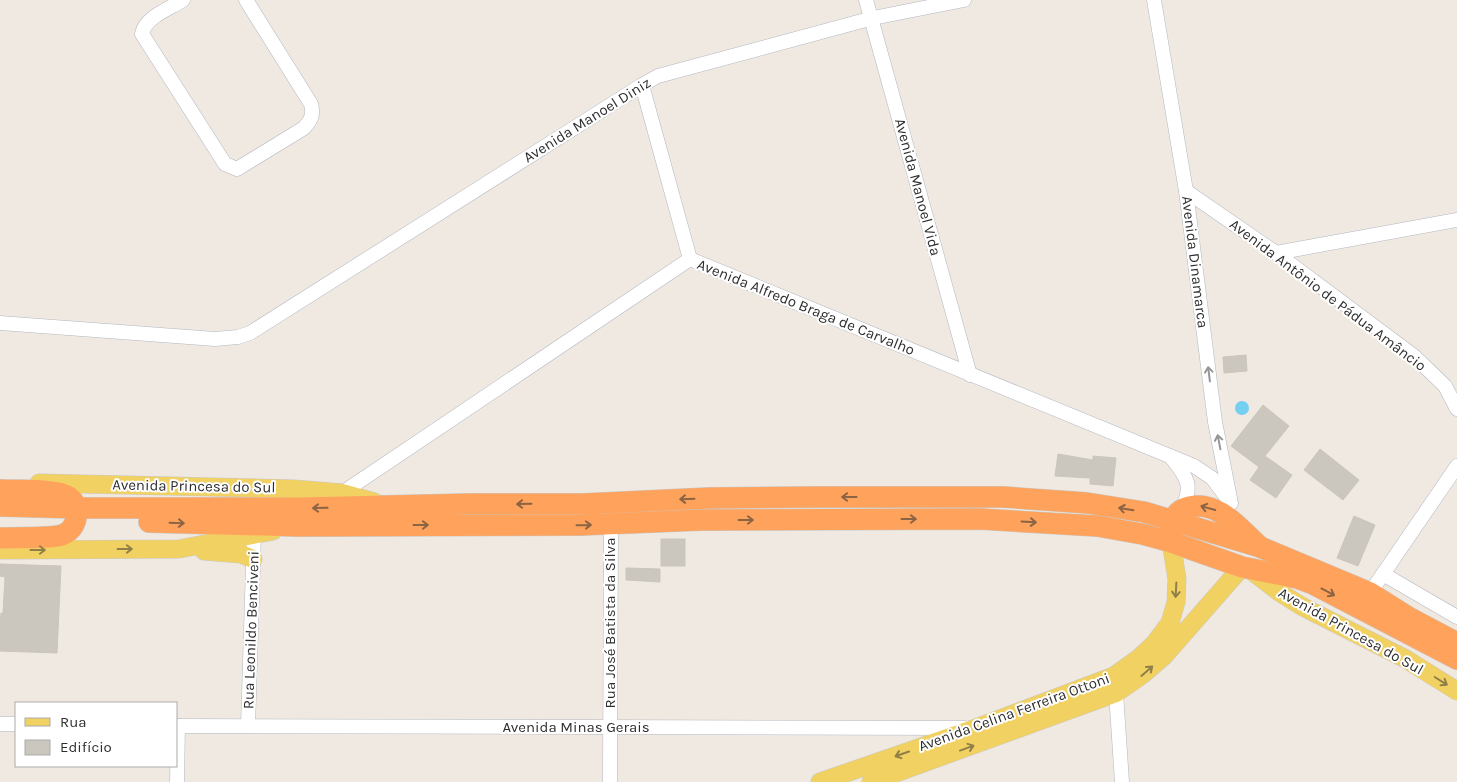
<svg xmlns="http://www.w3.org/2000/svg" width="1457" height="782" viewBox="0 0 1457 782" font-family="Karla,sans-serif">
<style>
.water{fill:#75cff0}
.building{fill:#cbc7bf;stroke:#cbc5ba}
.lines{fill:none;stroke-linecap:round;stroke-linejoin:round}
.minor-casing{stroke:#b4b7c1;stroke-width:15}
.major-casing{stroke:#c9c9c9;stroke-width:19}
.highway-casing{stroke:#c9c9c9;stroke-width:22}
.minor{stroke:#fff;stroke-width:14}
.major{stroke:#f2d163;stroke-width:18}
.highway{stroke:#ffa35c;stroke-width:21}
.oneway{stroke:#969696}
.oneway2{stroke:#8c6343}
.oneway3{stroke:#908048}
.labels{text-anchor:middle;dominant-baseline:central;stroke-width:4;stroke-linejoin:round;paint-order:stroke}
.street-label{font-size:15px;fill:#2e2e2e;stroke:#fff}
</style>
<rect width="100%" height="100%" fill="#efe9e1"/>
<circle class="water" cx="1242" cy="408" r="7"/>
<g class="building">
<polygon points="1246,355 1247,371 1224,373 1223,357"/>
<polygon points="1263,405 1289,426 1265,456 1292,475 1276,498 1250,480 1259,467 1231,446"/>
<polygon points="1320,449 1359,480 1343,500 1304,470"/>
<polygon points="1058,454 1093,460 1093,456 1116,458 1113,486 1090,484 1090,478 1055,476"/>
<polygon points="1354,516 1375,525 1358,566 1337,558"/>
<rect x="661" y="539" width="24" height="27"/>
<polygon points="0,564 61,566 57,653 0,651 0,626 1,613 3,613 5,577 0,576"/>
<polygon points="626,568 660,569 660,582 626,580"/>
</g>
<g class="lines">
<defs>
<g id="minor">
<path d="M183,0c-14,9 -38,17 -41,34l83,130 12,5 67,-41c7,-8 10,-13 7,-24l-65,-104"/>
<polyline points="866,0 970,375"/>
<polyline points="1154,0 1186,191 1215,422 1230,498"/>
<polyline points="642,85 690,259"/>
<polyline points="1186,191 1276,253 1414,356 1445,386 1457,409"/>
<polyline points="1276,253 1457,220"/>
<polyline points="0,323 215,339 238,337 250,333 642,85 658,76 873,18 964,0"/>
<path d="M1171,457c15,20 23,27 11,52"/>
<polyline points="342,493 690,259 1194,466 1212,478 1231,503"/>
<polyline points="1383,574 1457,617"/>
<polyline points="1370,593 1457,466"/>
<polyline points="1116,693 1122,782"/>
<polyline points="0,724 16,724"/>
<polyline points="176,726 965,728"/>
<polyline points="248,726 254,534"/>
<polyline points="177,782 178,726"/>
<polyline points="610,782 611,525"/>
</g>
<g id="major">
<polyline points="39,483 294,489 342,493 374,502"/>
<polyline points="0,550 179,549 273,531"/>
<polyline points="204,551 241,554 253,559"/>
<polyline points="1248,568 1279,592 1303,607 1404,658 1457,691"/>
<polyline points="820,782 976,728 1114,676 1139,658 1154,644 1170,623 1176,602 1177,579 1171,542"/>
<polyline points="871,782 1116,693 1142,675 1164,656 1242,567"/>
</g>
<g id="highway">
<path d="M0,490c16,1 57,-2 69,7 7,5 8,13 7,21 -1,7 -6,14 -14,17 -12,4 -47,2 -62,3"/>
<polyline points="0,506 77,508 300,508 471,504 583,504 710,498 819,497 1003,497 1087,503 1144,512 1260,547 1370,593 1408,617 1457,643"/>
<polyline points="149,522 298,526 580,525 701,520 980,519 1097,526 1142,534 1171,542 1242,567 1297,578 1313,584 1457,659"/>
<path d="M1172,530c1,-12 4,-20 17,-23 29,-7 50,21 69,38"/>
</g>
</defs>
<use href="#minor" class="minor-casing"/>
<use href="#major" class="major-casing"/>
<use href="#highway" class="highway-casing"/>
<use href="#minor" class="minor"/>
<use href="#major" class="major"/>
<use href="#highway" class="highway"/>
</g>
<defs><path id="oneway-shaft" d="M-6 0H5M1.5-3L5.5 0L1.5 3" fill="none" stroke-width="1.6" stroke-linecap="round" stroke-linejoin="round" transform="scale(1.25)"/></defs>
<g class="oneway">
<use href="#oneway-shaft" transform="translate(1209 374) rotate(-97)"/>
<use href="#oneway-shaft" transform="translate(1219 442) rotate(-101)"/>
</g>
<g class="oneway2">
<use href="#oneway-shaft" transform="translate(849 497) rotate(-180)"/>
<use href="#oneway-shaft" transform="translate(687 499) rotate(178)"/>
<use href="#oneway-shaft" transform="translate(524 504) rotate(179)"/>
<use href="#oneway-shaft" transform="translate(320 508) rotate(179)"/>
<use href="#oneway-shaft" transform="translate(1208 508) rotate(-165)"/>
<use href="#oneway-shaft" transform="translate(1126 509) rotate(-171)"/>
<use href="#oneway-shaft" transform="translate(909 519)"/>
<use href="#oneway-shaft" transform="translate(746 520)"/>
<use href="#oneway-shaft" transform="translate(1029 522) rotate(3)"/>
<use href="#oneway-shaft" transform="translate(177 523) rotate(2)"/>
<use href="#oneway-shaft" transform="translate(421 525)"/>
<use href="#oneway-shaft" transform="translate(584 525) rotate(-1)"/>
<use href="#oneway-shaft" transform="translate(1328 592) rotate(28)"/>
</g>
<g class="oneway3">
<use href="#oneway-shaft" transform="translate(125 549)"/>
<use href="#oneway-shaft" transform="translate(38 550)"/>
<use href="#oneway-shaft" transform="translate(1176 590) rotate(93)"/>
<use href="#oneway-shaft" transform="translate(1147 671) rotate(-41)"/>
<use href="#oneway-shaft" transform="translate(1441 681) rotate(32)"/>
<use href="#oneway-shaft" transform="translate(967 748) rotate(-20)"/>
<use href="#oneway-shaft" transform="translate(902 754) rotate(161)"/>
</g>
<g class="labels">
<g class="street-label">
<text transform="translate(587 120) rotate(-32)">Avenida Manoel Diniz</text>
<text transform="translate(918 187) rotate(75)">Avenida Manoel Vida</text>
<text transform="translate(1195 262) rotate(83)">Avenida Dinamarca</text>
<text transform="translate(1328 295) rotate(37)">Avenida Antônio de Pádua Amâncio</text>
<text transform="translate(806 307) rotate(22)">Avenida Alfredo Braga de Carvalho</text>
<text transform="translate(194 486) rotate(1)">Avenida Princesa do Sul</text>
<text transform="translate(610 623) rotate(-90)">Rua José Batista da Silva</text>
<text transform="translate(251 630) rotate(-88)">Rua Leonildo Benciveni</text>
<text transform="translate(1351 631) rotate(29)">Avenida Princesa do Sul</text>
<text transform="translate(1014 712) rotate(-20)">Avenida Celina Ferreira Ottoni</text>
<text x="576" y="727">Avenida Minas Gerais</text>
</g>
</g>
<rect x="15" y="702" width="162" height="65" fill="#ffffff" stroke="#ababab"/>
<rect x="25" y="718" width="25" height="8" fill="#f2d163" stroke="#ababab"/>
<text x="60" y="727" font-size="15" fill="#2e2e2e">Rua</text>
<rect x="25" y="740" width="25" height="15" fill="#cbc7bf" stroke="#ababab"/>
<text x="60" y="752" font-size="15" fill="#2e2e2e">Edifício</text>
</svg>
